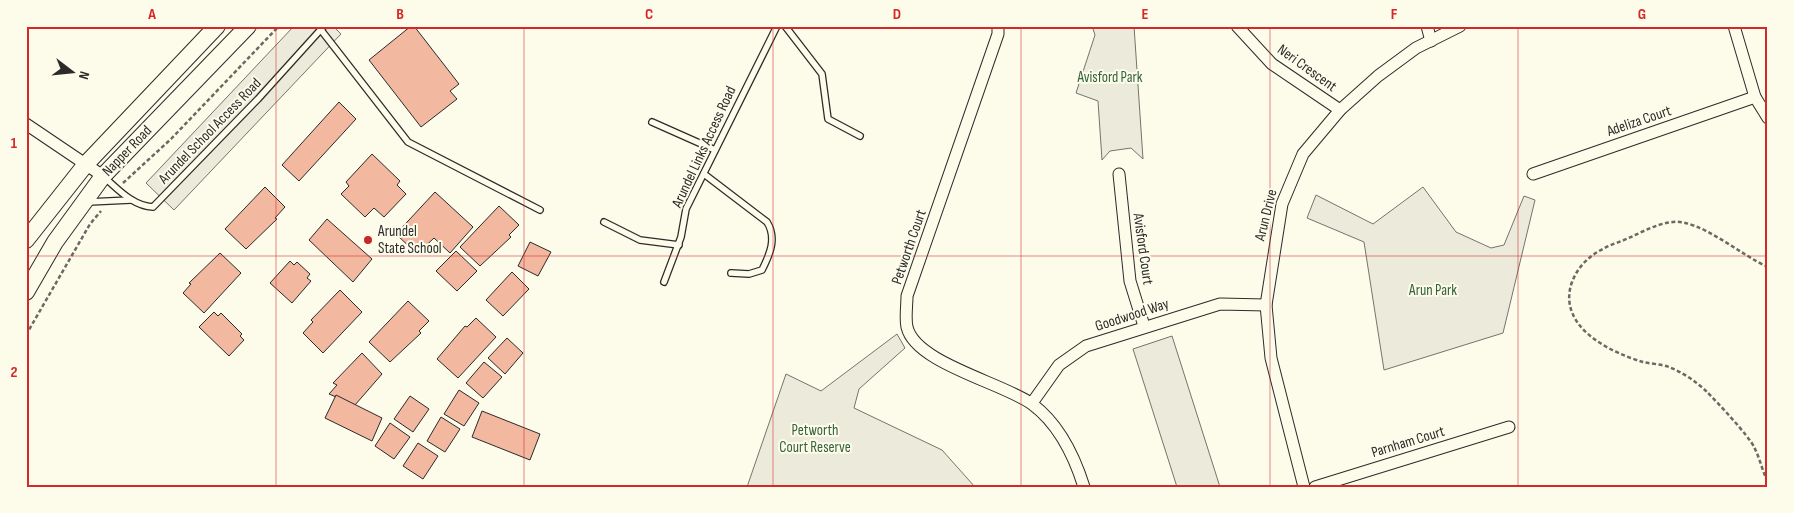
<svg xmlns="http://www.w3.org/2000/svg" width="1794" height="513" viewBox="0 0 1794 513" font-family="'Sofia Sans Condensed',sans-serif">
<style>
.green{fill:#ecebdb;stroke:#74746e}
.parking{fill:#eceadb;stroke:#74746e}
.building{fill:#f2b8a0;stroke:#2b2b2b}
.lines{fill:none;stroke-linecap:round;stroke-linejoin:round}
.service-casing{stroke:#2b2b2b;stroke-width:8}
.minor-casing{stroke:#2b2b2b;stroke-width:13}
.secondary-casing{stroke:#2b2b2b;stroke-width:18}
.path{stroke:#6a6964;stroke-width:2.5;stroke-dasharray:4 2.5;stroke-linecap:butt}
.service{stroke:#fdfbea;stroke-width:5.5}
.minor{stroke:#fdfbea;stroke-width:11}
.secondary{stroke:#fdfbea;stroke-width:16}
.grid{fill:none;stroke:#d62828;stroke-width:1;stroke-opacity:0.55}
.poi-dot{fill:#c62828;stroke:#fdfbea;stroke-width:2}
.labels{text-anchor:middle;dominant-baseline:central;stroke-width:4;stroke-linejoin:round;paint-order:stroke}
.street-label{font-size:15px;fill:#2b2b2b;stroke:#fdfbea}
.park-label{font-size:15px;fill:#34623c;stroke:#fdfbea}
.poi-label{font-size:15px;fill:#2b2b2b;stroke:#fdfbea;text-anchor:start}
.neatline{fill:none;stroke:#d62828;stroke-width:2}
.grid-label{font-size:16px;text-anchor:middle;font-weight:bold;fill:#d62828}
</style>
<rect width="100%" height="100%" fill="#fdfbea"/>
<g class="green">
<polygon points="1092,26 1134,26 1143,159 1131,148 1110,151 1102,160 1098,101 1076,93 1095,35"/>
<polygon points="1423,187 1456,232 1491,248 1504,245 1524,196 1535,200 1503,333 1384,370 1364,242 1307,218 1316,195 1373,224"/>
<polygon points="897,334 905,348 859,389 854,408 942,450 975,487 747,487 786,374 821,391"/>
<polygon points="1172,336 1220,487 1177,487 1133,349"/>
</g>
<polygon class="parking" points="294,26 333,26 341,34 174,210 146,183"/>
<g class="building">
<polygon points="411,26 414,26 459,84 450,91 457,99 421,127 369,60"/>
<polygon points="339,102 356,119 299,181 282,165"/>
<polygon points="372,154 400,181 397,185 406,194 384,217 374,208 365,217 341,194 349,186 346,182"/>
<polygon points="265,187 285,207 275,218 277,219 246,249 225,229"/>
<polygon points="435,192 473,227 450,253 434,238 417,254 396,234"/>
<polygon points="499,206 519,225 509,235 511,237 480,266 460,247"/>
<polygon points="327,219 372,259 353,282 309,240"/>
<polygon points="530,242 551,252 538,276 518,266"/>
<polygon points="456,251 477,271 457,291 436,271"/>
<polygon points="220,253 241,273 204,313 183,293 191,284 189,283"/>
<polygon points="290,261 294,265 297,262 310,274 307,278 311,281 292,303 270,283"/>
<polygon points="512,272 529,289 503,316 486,300"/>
<polygon points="340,290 362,312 323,353 303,333 313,322 311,320"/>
<polygon points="408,301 429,321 419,331 421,333 390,362 369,342"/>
<polygon points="214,312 218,316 221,313 242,334 240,336 244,340 229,356 199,327"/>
<polygon points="476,318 496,337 458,378 437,359 465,326 467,327"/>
<polygon points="507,338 523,353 505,374 488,358"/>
<polygon points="362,353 382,374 355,405 329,394 337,385 333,383"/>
<polygon points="484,362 502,377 483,398 466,383"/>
<polygon points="459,390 479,403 464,426 444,414"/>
<polygon points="336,395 382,418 372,441 325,418"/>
<polygon points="410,396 429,409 413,432 394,419"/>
<polygon points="482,411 540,434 530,460 472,437"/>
<polygon points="441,417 460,429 445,452 427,441"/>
<polygon points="390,423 410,437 394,459 375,446"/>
<polygon points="418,443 438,456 423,479 403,466"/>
</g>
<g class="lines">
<defs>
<g id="service">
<polyline points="785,26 822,74 828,119 860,136"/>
<polyline points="321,30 408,142 540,210"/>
<polyline points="652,122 715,150"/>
<path d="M704,174l63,48c10,16 3,32 -5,48l-13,4 -18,-1"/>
<path d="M104,177c15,13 29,29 49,30l105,-108 66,-73"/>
<polyline points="88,202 131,200"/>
<polyline points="604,222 640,240 679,245"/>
<polyline points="664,282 681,237 686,209 777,26"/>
</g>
<g id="minor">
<path d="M998,26v8l-91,262c0,9 -2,22 0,31 8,36 96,56 125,77 27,20 42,51 52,83"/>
<polyline points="1237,26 1272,64 1340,110"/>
<polyline points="1427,26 1431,41"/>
<polyline points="1734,26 1755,97 1768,118"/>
<polyline points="26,124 103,176"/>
<polyline points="1119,174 1130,281 1144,326"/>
<polyline points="1533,174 1755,97"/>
<polyline points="1032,403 1059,365 1086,346 1220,304 1266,305"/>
<polyline points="1304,487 1271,358 1266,305 1282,204 1303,154 1340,110 1378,76 1416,48 1460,26"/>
<polyline points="1315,487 1509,427"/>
</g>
<g id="secondary">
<polyline points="26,240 86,164 217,26"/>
<polyline points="26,292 55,242 103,176 248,26"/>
</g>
</defs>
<use href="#service" class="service-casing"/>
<use href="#minor" class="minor-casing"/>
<use href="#secondary" class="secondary-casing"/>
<g class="path">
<polyline points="123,183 171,139 279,26"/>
<path d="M1768,267c-26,-11 -68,-48 -95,-45 -21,2 -38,15 -57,21 -21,8 -38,20 -45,42 -12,42 38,67 72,77 8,2 18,2 26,5 13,5 28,15 38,25 10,10 42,44 47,55 6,11 8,24 14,35"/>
<polyline points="26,335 90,224 101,211"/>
</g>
<use href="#service" class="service"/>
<use href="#minor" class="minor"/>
<use href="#secondary" class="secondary"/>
</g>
<path class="grid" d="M276,26v461M524,26v461M773,26v461M1021,26v461M1270,26v461M1518,26v461M26,256h1742"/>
<circle class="poi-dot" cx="368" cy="240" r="5"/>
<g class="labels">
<g class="street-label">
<text transform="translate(1307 68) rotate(36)">Neri Crescent</text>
<text transform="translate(1639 121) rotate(-19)">Adeliza Court</text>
<text transform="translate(210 131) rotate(-46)">Arundel School Access Road</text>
<text transform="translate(704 147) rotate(-65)">Arundel Links Access Road</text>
<text transform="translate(127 151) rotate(-46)">Napper Road</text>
<text transform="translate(1266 215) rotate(-76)">Arun Drive</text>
<text transform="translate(909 247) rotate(-71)">Petworth Court</text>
<text transform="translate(1143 249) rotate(82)">Avisford Court</text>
<text transform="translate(1132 315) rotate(-18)">Goodwood Way</text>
<text transform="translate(1408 442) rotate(-17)">Parnham Court</text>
</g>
<g class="park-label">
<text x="1110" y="77">Avisford Park</text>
<text x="1433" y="290">Arun Park</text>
<text x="815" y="430">Petworth<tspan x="815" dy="17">Court Reserve</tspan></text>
</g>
<g class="poi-label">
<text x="378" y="231">Arundel<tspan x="378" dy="17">State School</tspan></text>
</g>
</g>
<rect width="1794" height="513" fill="none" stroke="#fdfbea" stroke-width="55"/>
<g transform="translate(72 72) rotate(106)" stroke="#fdfbea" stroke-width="4" paint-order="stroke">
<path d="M0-4L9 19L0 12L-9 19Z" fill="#2b2b2b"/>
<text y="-8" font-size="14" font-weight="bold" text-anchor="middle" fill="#2b2b2b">N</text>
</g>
<rect x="28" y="28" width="1738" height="458" class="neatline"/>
<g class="grid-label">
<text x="152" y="19">A</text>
<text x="400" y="19">B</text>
<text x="649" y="19">C</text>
<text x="897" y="19">D</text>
<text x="1145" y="19">E</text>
<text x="1394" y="19">F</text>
<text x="1642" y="19">G</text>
<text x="14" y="148">1</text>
<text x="14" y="377">2</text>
</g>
</svg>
